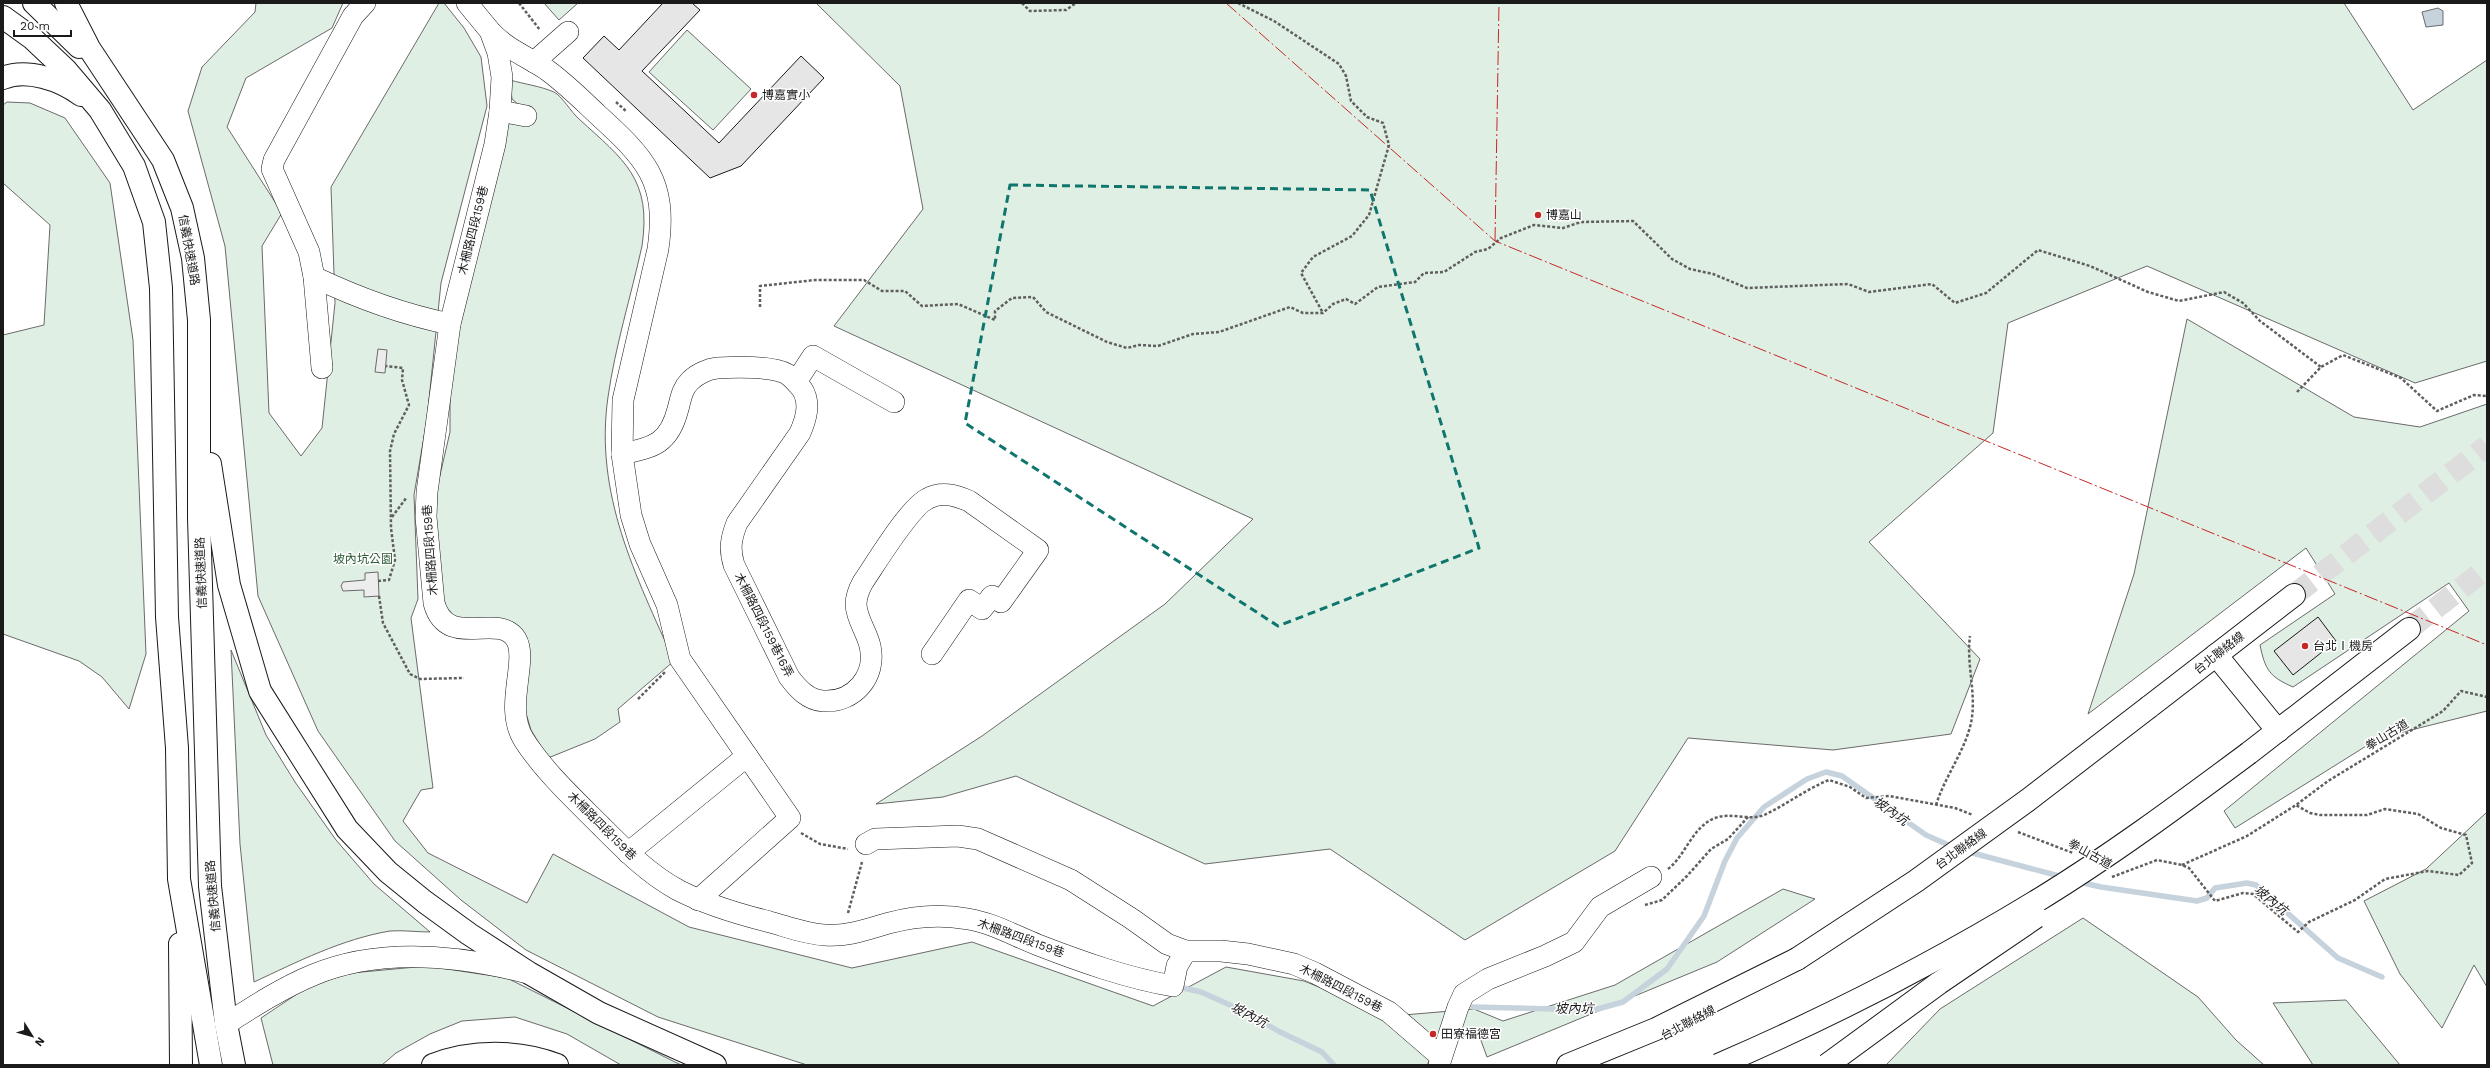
<svg xmlns="http://www.w3.org/2000/svg" width="2490" height="1068" viewBox="0 0 2490 1068" font-family="'Work Sans','Noto Sans TC',sans-serif">
<style>
.green{fill:#e0efe3;stroke:#6a6a6a}
.parking{fill:#ededed;stroke:#6a6a6a}
.water{fill:#c6d2dc;stroke:#6a6a6a}
.lines{fill:none;stroke-linecap:round;stroke-linejoin:round}
.stream{stroke:#c6d2dc;stroke-width:5.5}
.building{fill:#e6e6e6;stroke:#1a1a1a}
.highway-tunnel{stroke:#ddd;stroke-width:22;stroke-dasharray:22 11;stroke-linecap:butt}
.minor-casing{stroke:#1a1a1a;stroke-width:22}
.highway-casing{stroke:#1a1a1a;stroke-width:24}
.path{stroke:#5f5f5f;stroke-width:2.5;stroke-dasharray:3 2;stroke-linecap:butt}
.minor{stroke:#fff;stroke-width:21}
.highway{stroke:#fff;stroke-width:22}
.highway-bridge-casing{stroke:#1a1a1a;stroke-width:24;stroke-linecap:butt}
.highway-bridge{stroke:#fff;stroke-width:22}
.power{stroke:#c62828;stroke-width:1;stroke-dasharray:14 3 2 3;stroke-linecap:butt}
.marked{fill:none;stroke:#0f766e;stroke-width:3;stroke-dasharray:8 5;stroke-linejoin:round}
.poi-dot{fill:#c62828;stroke:#fff;stroke-width:1.5}
.labels{text-anchor:middle;dominant-baseline:central;stroke-width:3;stroke-linejoin:round;paint-order:stroke}
.poi-label{font-size:12px;fill:#1a1a1a;stroke:#fff;text-anchor:start}
.street-label{font-size:12px;fill:#1a1a1a;stroke:#fff}
.park-label{font-size:12px;fill:#2b5a34;stroke:#fff}
.water-label{font-size:13px;font-style:italic;fill:#1a1a1a;stroke:#fff}
</style>
<rect width="100%" height="100%" fill="#fff"/>
<g class="green">
<polygon points="256,3 343,3 332,28 246,78 227,127 282,213 262,246 269,413 301,456 322,428 335,303 331,187 439,3 444,3 464,28 481,57 487,106 441,283 427,419 414,495 418,599 411,618 433,788 421,790 403,821 428,853 527,903 553,854 689,927 852,968 972,942 1153,1006 1226,967 1304,981 1392,1016 1474,1009 1503,1021 1615,985 1783,889 1815,899 1717,962 1487,1057 1479,1035 1442,1038 1427,1065 807,1065 658,1017 526,950 461,900 395,841 318,731 258,596 225,246 188,111 202,67 255,12"/>
<polygon points="544,3 578,3 559,20"/>
<polygon points="816,3 2344,3 2413,110 2487,60 2487,361 2415,383 2147,266 2008,323 1993,433 1869,542 1980,659 1951,734 1833,750 1688,738 1615,851 1465,940 1330,849 1205,864 1016,776 943,797 876,804 982,736 1165,604 1253,519 834,326 923,209 900,86"/>
<polygon points="687,30 751,89 713,130 649,72"/>
<path d="M510,80c14,4 30,6 44,12 8,4 17,20 25,27 45,41 73,60 63,127 -11,50 -27,101 -34,151 -14,97 28,179 66,264l-56,48 2,13 -25,17 -47,19 -17,-28 -8,-27 5,-55 -74,-30 -10,-14 -10,-103 16,-69v-47l10,-62 48,-197 11,-21 -7,-6z"/>
<polygon points="7,102 30,103 65,118 110,183 133,340 146,654 129,709 102,677 79,661 3,634 3,335 44,325 50,225 3,183 3,105"/>
<path d="M2187,319l167,98 66,10 67,-23v307l-108,27 -144,90 -11,-17 245,-200 -20,-28 -156,104c-23,-10 -28,-17 -33,-42l75,-51 -29,-46 -218,166 46,-140z"/>
<path d="M231,650l35,85 29,47 41,58 38,44 56,48c-13,0 -27,-2 -40,-1 -48,8 -93,31 -136,51l-14,-138z"/>
<polygon points="2487,812 2487,987 2474,965 2442,1028 2400,974 2364,901 2426,869"/>
<polygon points="2083,918 2198,997 2236,1040 2264,1065 1886,1065 1940,1009"/>
<polygon points="427,966 507,978 681,1065 621,1065 567,1034 515,1017 462,1021 430,1034 396,1053 382,1065 273,1065 261,1018 309,986 351,973"/>
<polygon points="2346,1000 2400,1065 2313,1065 2273,1003"/>
</g>
<g class="parking">
<polygon points="378,349 387,350 385,373 375,372"/>
<polygon points="378,572 379,596 364,597 364,590 343,591 341,586 343,582 365,580 365,573"/>
</g>
<polygon class="water" points="2438,8 2443,11 2443,25 2426,27 2422,12"/>
<g class="lines">
<g class="stream">
<polyline points="1965,851 2063,877"/>
<polyline points="2079,882 2101,887 2197,901 2207,898 2215,888 2247,883 2256,885 2338,958 2382,977"/>
<polyline points="1179,987 1201,992 1250,1014 1278,1031 1322,1052 1334,1065"/>
<polyline points="1473,1007 1594,1010 1623,1002 1667,969 1704,916 1725,861 1737,838 1764,807 1807,779 1826,772 1842,776 1926,835 1953,847"/>
</g>
</g>
<g class="building">
<polygon points="663,3 692,3 700,10 642,71 719,143 801,56 824,78 741,166 710,178 583,58 604,36 619,50"/>
<polygon points="2318,617 2336,641 2293,675 2274,651"/>
</g>
<g class="lines">
<g class="highway-tunnel">
<polyline points="2294,595 2487,446"/>
<polyline points="2409,629 2487,568"/>
</g>
<defs>
<g id="minor">
<path d="M467,3l23,28 8,22 4,24 -2,34 -5,33 -45,180 -23,168 -1,25 8,86c13,48 64,8 82,36 13,22 -13,68 8,101 20,31 48,57 75,84 24,24 48,49 79,66 29,15 60,24 92,32 18,5 36,12 55,13 22,2 43,-6 64,-12 26,-7 53,-9 79,-4 25,4 47,17 70,26 44,17 89,33 135,41l4,-20 9,-15"/>
<path d="M492,33c16,17 36,24 55,37 18,13 34,29 50,44 48,44 71,66 61,135l-35,151 -1,54 9,61 9,29 27,61 13,54 110,159 -92,82"/>
<polyline points="534,62 568,32"/>
<polyline points="500,111 526,116"/>
<path d="M314,277c44,21 87,37 136,47"/>
<polyline points="322,368 314,277 309,252 272,169 274,160 353,16 365,3"/>
<polyline points="796,382 813,356 894,402"/>
<path d="M622,454c32,-7 47,-10 56,-45 3,-11 4,-20 12,-28 7,-7 18,-12 27,-13 17,-1 56,-2 70,6 6,4 11,10 15,15 9,14 4,30 -2,44l-63,90c-6,15 -8,26 -3,42l55,112c9,12 19,23 34,24 31,2 54,-25 47,-55 -3,-14 -13,-26 -14,-41 0,-8 3,-16 7,-23 13,-19 46,-74 64,-83 14,-8 28,-4 42,2l69,49 -37,52 -9,-6 -10,13 -13,-9 -37,54"/>
<polyline points="866,844 875,839 958,836 978,839 1071,880 1132,919 1167,944 1186,951 1221,951 1248,954 1294,964 1315,973 1389,1012 1440,1056"/>
<polyline points="628,853 747,756"/>
<path d="M226,1024c28,-18 56,-36 87,-49 67,-28 143,-20 211,-3"/>
<polyline points="1439,1065 1458,1007 1464,994 1488,979 1545,956 1574,942 1600,907 1651,877"/>
</g>
<g id="highway">
<polyline points="34,3 79,47"/>
<polyline points="66,3 89,48 163,160 182,208 193,258 199,320 199,518 210,886 226,1024 234,1065"/>
<polyline points="3,17 32,38 66,70 100,110 134,166 154,222 161,288 167,617 177,748 179,879 211,1065"/>
<path d="M3,78c24,-10 58,2 78,17"/>
<polyline points="210,464 229,585 260,691 347,829 388,872 425,902 469,934 529,973 599,1013 715,1065"/>
<polyline points="2216,655 2278,731"/>
<polyline points="2149,707 2294,595"/>
<polyline points="2249,753 2409,629"/>
<polyline points="180,944 181,1065"/>
<path d="M433,1065c38,-15 86,-15 124,0"/>
<polyline points="1568,1065 1656,1029 1797,959"/>
</g>
</defs>
<use href="#minor" class="minor-casing"/>
<use href="#highway" class="highway-casing"/>
<g class="path">
<polyline points="519,3 540,30"/>
<polyline points="1022,3 1030,11 1066,10 1076,3"/>
<polyline points="1238,3 1274,21 1339,64 1346,76 1351,101 1367,117 1383,123 1389,145 1369,215 1352,236 1313,257 1301,273 1323,313"/>
<polyline points="616,102 627,112"/>
<polyline points="760,307 760,286 815,280 864,280 882,291 905,291 922,306 958,304 995,320 995,311 1012,298 1033,297 1046,312 1107,342 1127,348 1139,345 1158,346 1193,334 1219,332 1290,307 1303,313 1323,313 1333,304 1346,299 1355,304 1378,287 1415,282 1424,273 1444,272 1475,252 1488,249 1501,238 1534,225 1563,228 1581,222 1633,221 1672,259 1690,269 1713,274 1747,288 1848,284 1869,292 1932,284 1955,303 1986,293 2038,250 2090,266 2148,292 2179,301 2224,292 2243,303 2260,321 2321,367"/>
<polyline points="2297,392 2321,367 2343,355 2401,378 2437,411 2474,395 2487,396"/>
<polyline points="392,517 407,497"/>
<polyline points="378,581 389,580 395,560 391,528 390,451 394,434 409,405 402,380 403,368 386,366"/>
<polyline points="379,596 383,623 410,674 420,679 464,678"/>
<polyline points="638,699 666,671"/>
<path d="M1936,805c9,-29 28,-52 35,-82 6,-29 -5,-58 -1,-87"/>
<polyline points="2018,832 2073,853"/>
<polyline points="801,833 820,844 848,849"/>
<polyline points="2182,865 2247,836 2296,805 2328,781 2443,711 2461,691 2487,697"/>
<path d="M1668,869c18,-14 24,-42 47,-51 15,-6 34,3 49,-3 22,-10 42,-26 65,-35l21,7 16,11 23,-2 66,12 18,7"/>
<polyline points="2112,877 2157,860 2182,865 2189,868 2215,901 2243,893 2253,894 2298,932 2309,922 2355,900 2385,879 2428,871 2459,875 2472,863 2466,835 2441,828 2418,814 2385,809 2367,815 2320,815 2310,813 2296,805"/>
<polyline points="1645,905 1662,900 1687,876 1711,849 1728,839 1749,816"/>
<polyline points="848,913 862,862"/>
</g>
<use href="#minor" class="minor"/>
<use href="#highway" class="highway"/>
<defs>
<g id="highway-bridge">
<polyline points="1797,959 1916,881 2028,800 2149,707"/>
<path d="M1718,1065c109,-47 215,-101 317,-163 74,-45 144,-97 214,-149"/>
<polyline points="1827,1065 1939,983 2036,917"/>
</g>
</defs>
<use href="#highway-bridge" class="highway-bridge-casing"/>
<use href="#highway-bridge" class="highway-bridge"/>
<g class="power">
<polyline points="1226,3 1495,241 2487,645"/>
<polyline points="1495,241 1499,3"/>
</g>
</g>
<path class="marked" d="M1010,185l360,5 109,358 -201,78 -313,-203z"/>
<g class="poi-dot">
<circle cx="754" cy="95" r="4"/>
<circle cx="1538" cy="215" r="4"/>
<circle cx="2305" cy="646" r="4"/>
<circle cx="1433" cy="1034" r="4"/>
</g>
<g class="labels">
<g class="poi-label">
<text x="762" y="95">博嘉實小</text>
<text x="1546" y="215">博嘉山</text>
<text x="2313" y="646">台北Ⅰ機房</text>
<text x="1441" y="1034">田寮福德宮</text>
</g>
<g class="street-label">
<text transform="translate(473 230) rotate(-76)">木柵路四段159巷</text>
<text transform="translate(189 250) rotate(80)">信義快速道路</text>
<text transform="translate(430 550) rotate(-94)">木柵路四段159巷</text>
<text transform="translate(201 573) rotate(-92)">信義快速道路</text>
<text transform="translate(764 625) rotate(63)">木柵路四段159巷16弄</text>
<text transform="translate(2219 653) rotate(-38)">台北聯絡線</text>
<text transform="translate(2387 735) rotate(-31)">拳山古道</text>
<text transform="translate(602 826) rotate(45)">木柵路四段159巷</text>
<text transform="translate(1961 849) rotate(-36)">台北聯絡線</text>
<text transform="translate(2090 854) rotate(29)">拳山古道</text>
<text transform="translate(213 896) rotate(-95)">信義快速道路</text>
<text transform="translate(1021 938) rotate(20)">木柵路四段159巷</text>
<text transform="translate(1341 988) rotate(27)">木柵路四段159巷</text>
<text transform="translate(1688 1023) rotate(-28)">台北聯絡線</text>
</g>
<g class="park-label">
<text x="363" y="559">坡內坑公園</text>
</g>
<g class="water-label">
<text transform="translate(1891 811) rotate(35)">坡內坑</text>
<text transform="translate(2271 900) rotate(39)">坡內坑</text>
<text x="1574" y="1008">坡內坑</text>
<text transform="translate(1249 1015) rotate(28)">坡內坑</text>
</g>
</g>
<rect width="2490" height="1068" fill="none" stroke="#1a1a1a" stroke-width="8"/>
<g transform="translate(32 1036) rotate(127)" stroke="#ffffff" stroke-width="3" paint-order="stroke">
<path d="M0-3L7 15L0 10L-7 15Z" fill="#1a1a1a"/>
<text y="-6" font-size="11" font-weight="bold" text-anchor="middle" fill="#1a1a1a">N</text>
</g>
<path d="M14 30v6h57v-6" fill="none" stroke="#1a1a1a" stroke-width="2"/>
<text x="20" y="30" font-size="12" fill="#1a1a1a" stroke="#ffffff" stroke-width="3" paint-order="stroke">20 m</text>
</svg>
